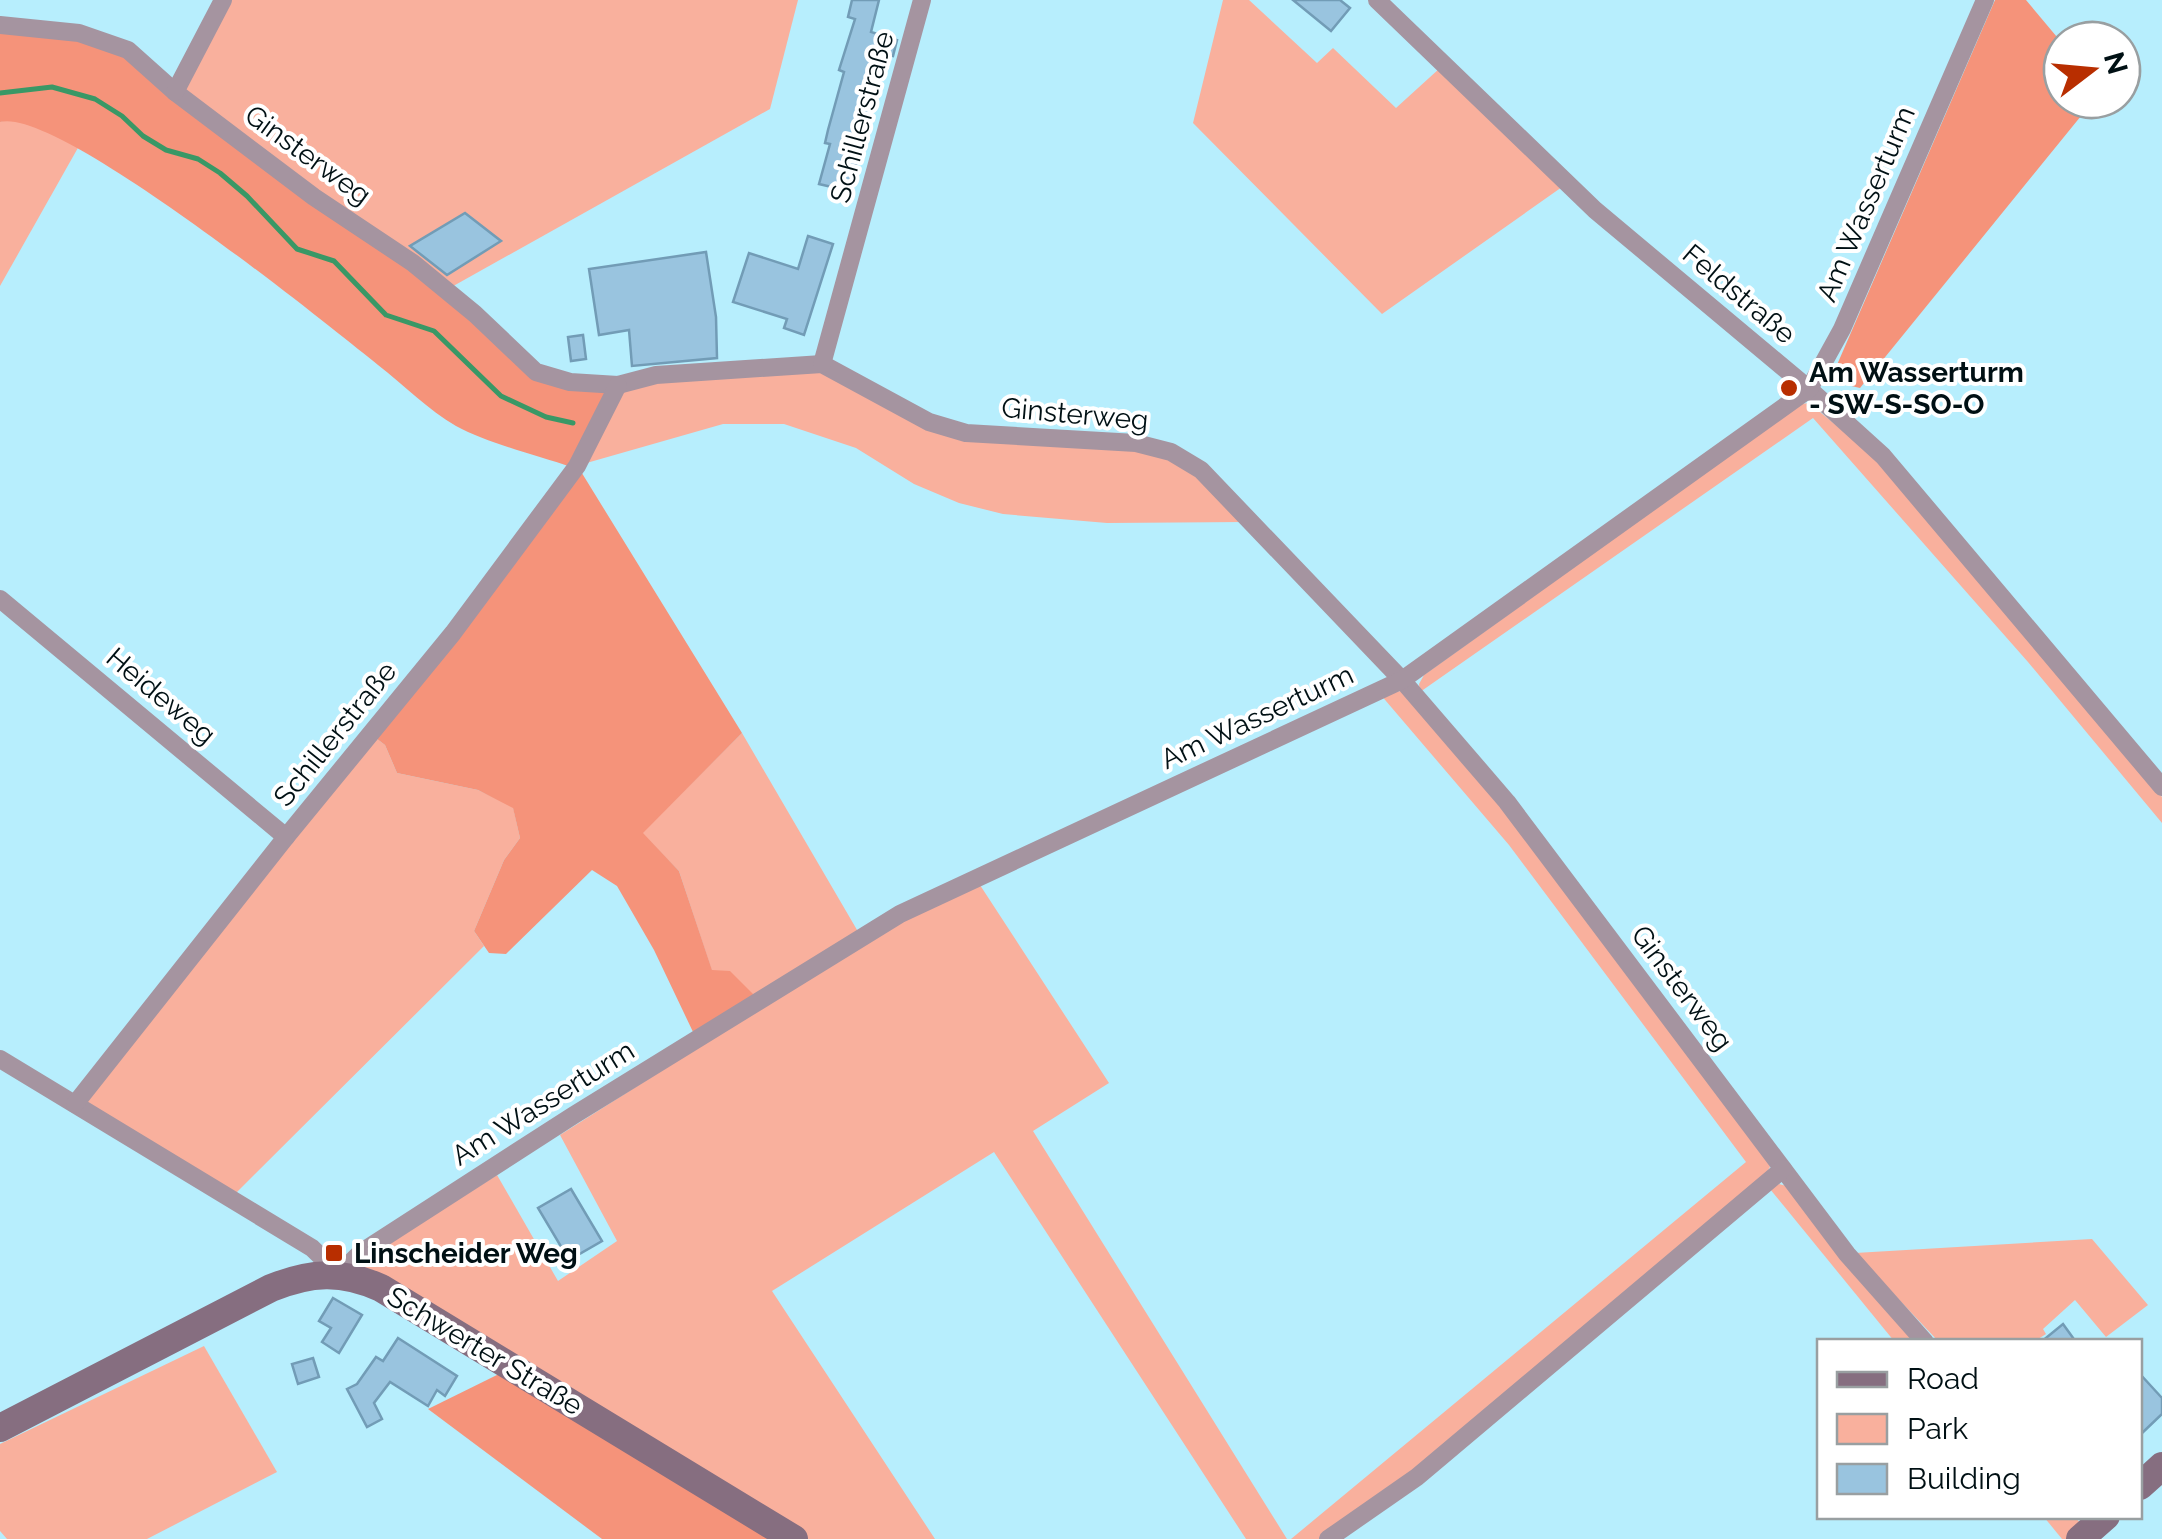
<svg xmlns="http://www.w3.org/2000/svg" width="2162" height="1539" viewBox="0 0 2162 1539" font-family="Raleway,sans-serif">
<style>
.green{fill:#f9b09d}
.forest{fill:#f5937a}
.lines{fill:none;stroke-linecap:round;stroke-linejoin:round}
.stream{stroke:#399866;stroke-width:5}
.building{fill:#99c4df;stroke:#729cb6;stroke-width:2.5}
.street{stroke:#a594a0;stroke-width:18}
.secondary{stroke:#866e80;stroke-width:28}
.poi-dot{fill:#b82e00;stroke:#fff;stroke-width:4}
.labels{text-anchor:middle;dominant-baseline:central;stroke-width:8;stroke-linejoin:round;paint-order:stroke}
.street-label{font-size:28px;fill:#001014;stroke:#fff}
.poi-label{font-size:28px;font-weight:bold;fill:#001014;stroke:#fff;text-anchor:start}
</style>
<rect width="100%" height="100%" fill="#b7eefd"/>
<g class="green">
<polygon points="226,0 798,0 770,109 448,289 180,91"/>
<polygon points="1223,0 1249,0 1317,63 1333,48 1396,108 1440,68 1562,187 1382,314 1193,123"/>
<polygon points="12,118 40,127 79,146 0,286 0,122"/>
<polygon points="823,370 928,426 1157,453 1200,476 1245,522 1107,523 1003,514 959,503 914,484 856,448 784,424 723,424 583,464 622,387 658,378"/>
<polygon points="1809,403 1880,461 2162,797 2162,823 2028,662 1813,418 1420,692 1419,684 1424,675 1801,404"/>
<polygon points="1401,691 1501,803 1767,1154 1770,1167 1763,1178 1413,1474 1323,1539 1291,1539 1746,1162 1509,845 1380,694"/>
<polygon points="742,733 860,935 756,997 712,971 679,871 642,833"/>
<polygon points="372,735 385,745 397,773 478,790 513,807 520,838 504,860 474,931 484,946 233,1196 83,1104"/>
<polygon points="978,882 1109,1083 1033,1131 1287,1539 1246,1539 994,1152 772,1291 935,1539 805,1539 354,1265 497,1175 558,1281 617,1241 560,1135 902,918"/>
<polygon points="1779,1184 1790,1187 1917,1341 1894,1341 1770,1189"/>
<polygon points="2092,1239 2148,1305 2106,1337 2075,1300 2043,1329 2046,1334 2035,1341 1938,1341 1855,1253"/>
<polygon points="204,1346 277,1472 147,1539 7,1539 0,1531 0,1444"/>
<polygon points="2044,1517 2075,1517 2083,1526 2068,1539 2062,1539"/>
</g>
<g class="forest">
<polygon points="1995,0 2026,0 2062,43 2062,100 2094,100 1860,388 1830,381"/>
<path d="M0,30l77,9 48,16 285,210 124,110 76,14 -39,78c-35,-12 -84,-24 -115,-41 -27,-15 -53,-42 -78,-61 -55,-44 -321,-259 -378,-243z"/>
<polygon points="580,470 742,733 643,833 679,871 712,970 730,971 756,997 694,1034 654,950 617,886 592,870 506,954 489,953 474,931 504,860 520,838 513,808 478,790 397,773 385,745 372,735"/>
<polygon points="503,1372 779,1539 602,1539 428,1409"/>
</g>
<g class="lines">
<polyline class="stream" points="0,93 52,87 95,99 122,116 143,136 166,150 198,159 220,173 247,196 297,249 334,261 386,315 434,331 501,396 546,417 573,423"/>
</g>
<g class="building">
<polygon points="852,0 879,0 871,32 897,40 893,56 877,52 864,99 873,101 849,191 819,184 830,144 825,143 828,130 844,72 839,70 855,19 848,17"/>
<polygon points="1293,0 1340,0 1350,8 1331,31"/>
<polygon points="465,213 501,241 447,275 410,246"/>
<polygon points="808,236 833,244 804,335 784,328 787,319 733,302 749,253 798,269"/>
<polygon points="706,252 716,317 717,358 632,366 629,330 599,335 589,269"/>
<polygon points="583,335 586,359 571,361 568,337"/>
<polygon points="571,1189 602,1241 569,1260 538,1208"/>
<polygon points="333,1298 362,1315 339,1353 322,1342 331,1328 319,1321"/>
<polygon points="2063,1324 2076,1342 2041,1342"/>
<polygon points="398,1338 457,1376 445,1396 437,1390 428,1406 390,1382 374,1403 382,1419 367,1427 347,1389 357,1384 376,1357 383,1361"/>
<polygon points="313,1358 319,1377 298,1384 292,1364"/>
<polygon points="2140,1374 2162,1398 2162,1414 2140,1435"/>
</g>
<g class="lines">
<g class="street">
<polyline points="1377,0 1595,210 1809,389 1883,456 2162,787"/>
<polyline points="0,25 79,33 128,50 175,92 314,197 413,263 475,314 536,372 570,382 618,385 656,375 822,364 929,422 966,433 1136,443 1171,452 1201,470 1402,680 1507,802 1847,1254 1925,1342"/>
<polyline points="175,92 223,0"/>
<polyline points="822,364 922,0"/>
<polyline points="0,599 286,837"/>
<polyline points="0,1059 312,1248 339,1274 360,1253 574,1115 900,914 1402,680 1809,389 1842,329 1985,0"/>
<polyline points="75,1104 286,837 453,633 577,466 618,385"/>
<polyline points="1328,1539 1417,1477 1783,1169"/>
</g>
<g class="secondary">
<path d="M0,1428l271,-140c40,-16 70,-18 110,0l413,251"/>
<polyline points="2140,1486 2162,1466"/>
<polyline points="2080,1539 2106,1516"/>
</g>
</g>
<g class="poi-dot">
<circle cx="1789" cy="388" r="10"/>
<rect x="324" y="1243" width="20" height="20" rx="5"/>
</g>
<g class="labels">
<g class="street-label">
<text transform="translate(862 117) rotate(-75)">Schillerstraße</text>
<text transform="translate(308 155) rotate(36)">Ginsterweg</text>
<text transform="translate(1866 204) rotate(-67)">Am Wasserturm</text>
<text transform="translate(1739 294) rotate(40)">Feldstraße</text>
<text transform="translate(1075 414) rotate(5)">Ginsterweg</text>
<text transform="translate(161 696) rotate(40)">Heideweg</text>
<text transform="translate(1257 717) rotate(-25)">Am Wasserturm</text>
<text transform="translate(335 734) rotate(-51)">Schillerstraße</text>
<text transform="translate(1682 988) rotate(53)">Ginsterweg</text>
<text transform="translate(543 1103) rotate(-32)">Am Wasserturm</text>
<text transform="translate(485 1351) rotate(31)">Schwerter Straße</text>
</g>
<g class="poi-label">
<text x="1809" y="372">Am Wasserturm<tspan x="1809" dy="32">- SW-S-SO-O</tspan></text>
<text x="354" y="1253">Linscheider Weg</text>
</g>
</g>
<rect x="1817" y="1339" width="325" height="180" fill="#ffffff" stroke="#999fa1" stroke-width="2.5"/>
<rect x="1837" y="1372" width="50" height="15" fill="#866e80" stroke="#999fa1" stroke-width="2.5"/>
<text x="1907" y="1389" font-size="30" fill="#001014">Road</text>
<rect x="1837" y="1414" width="50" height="30" fill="#f9b09d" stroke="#999fa1" stroke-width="2.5"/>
<text x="1907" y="1439" font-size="30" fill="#001014">Park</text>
<rect x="1837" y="1464" width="50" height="30" fill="#99c4df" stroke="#999fa1" stroke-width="2.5"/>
<text x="1907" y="1489" font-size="30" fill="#001014">Building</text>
<g transform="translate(2092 70) rotate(74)"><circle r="48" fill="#ffffff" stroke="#999fa1" stroke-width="2.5"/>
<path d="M0-8L18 38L0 25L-18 38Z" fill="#b82e00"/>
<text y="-15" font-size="28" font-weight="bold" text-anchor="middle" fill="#001014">N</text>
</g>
</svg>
